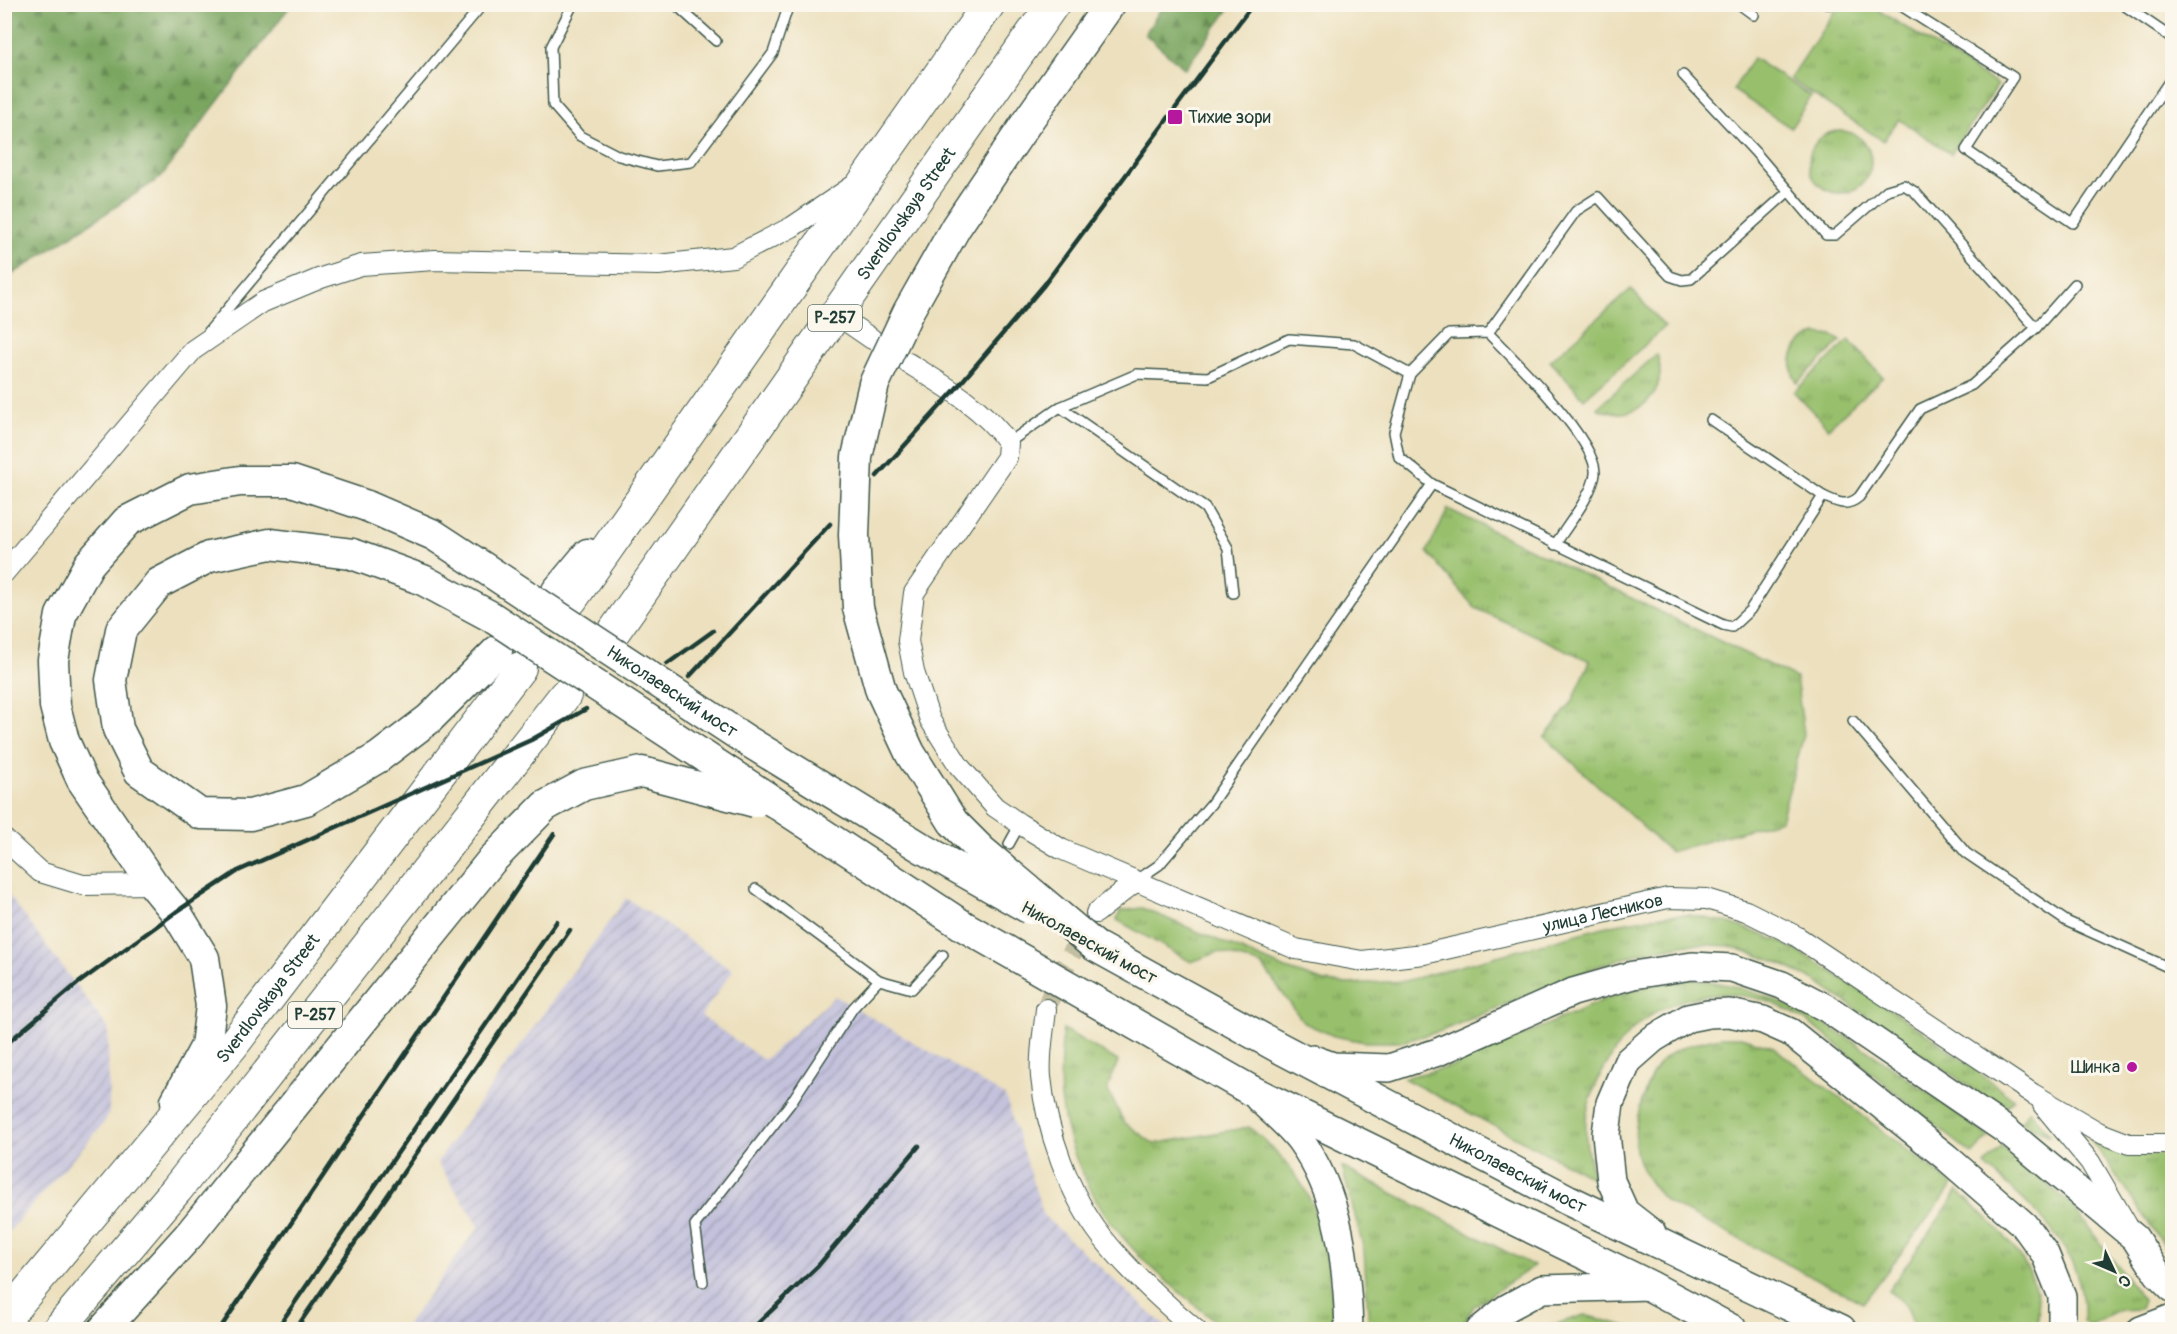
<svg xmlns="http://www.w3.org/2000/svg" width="2177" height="1334" viewBox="0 0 2177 1334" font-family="Pangolin,sans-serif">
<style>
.industrial{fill:url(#industrial-furrows)}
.grass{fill:url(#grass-tufts);stroke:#5c7e50;stroke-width:1.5}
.forest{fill:url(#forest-firs);stroke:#4c724a;stroke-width:1.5}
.garden{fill:#98c06c;stroke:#5c7e50;stroke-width:1.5}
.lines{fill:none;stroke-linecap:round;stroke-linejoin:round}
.minor-tunnel{stroke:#c3bfa2;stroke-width:20;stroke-dasharray:20 10;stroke-linecap:butt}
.service-casing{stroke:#3e5549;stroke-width:12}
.minor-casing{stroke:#3e5549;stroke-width:22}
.secondary-casing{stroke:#3e5549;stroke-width:30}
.primary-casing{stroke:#3e5549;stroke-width:33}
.trunk-casing{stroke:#3e5549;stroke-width:34}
.service{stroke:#fff;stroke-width:9}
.minor{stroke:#fff;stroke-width:20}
.secondary{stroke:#fff;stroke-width:27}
.primary{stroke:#fff;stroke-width:30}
.trunk{stroke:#fff;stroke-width:32}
.rail{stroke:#1f3d34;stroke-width:4.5}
.primary-bridge-casing{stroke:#3e5549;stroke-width:33;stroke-linecap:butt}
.primary-bridge{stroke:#fff;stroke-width:30}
.poi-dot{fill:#b5179e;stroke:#fbf7ec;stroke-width:2}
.labels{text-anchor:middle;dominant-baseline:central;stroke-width:6;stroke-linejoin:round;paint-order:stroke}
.shield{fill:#fbf7ec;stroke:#61756b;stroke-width:1.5}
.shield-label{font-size:16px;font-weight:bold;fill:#1f3d34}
.poi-label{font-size:18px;fill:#1f3d34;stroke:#fbf7ec;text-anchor:start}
.street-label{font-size:18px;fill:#1f3d34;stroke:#fbf7ec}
</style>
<defs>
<pattern id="industrial-furrows" width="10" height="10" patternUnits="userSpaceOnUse" patternTransform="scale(1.5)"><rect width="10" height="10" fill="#c3c1db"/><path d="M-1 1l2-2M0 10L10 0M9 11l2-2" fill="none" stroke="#9e9eb2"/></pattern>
<pattern id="grass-tufts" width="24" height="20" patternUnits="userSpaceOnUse" patternTransform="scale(1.5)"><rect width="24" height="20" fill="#98c06c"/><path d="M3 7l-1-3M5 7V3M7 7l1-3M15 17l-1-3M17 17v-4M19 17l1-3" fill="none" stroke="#7b9d5a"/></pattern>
<pattern id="forest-firs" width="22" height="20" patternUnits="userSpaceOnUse" patternTransform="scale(1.5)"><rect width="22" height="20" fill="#7aa660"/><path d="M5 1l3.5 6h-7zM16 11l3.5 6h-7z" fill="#638850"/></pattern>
</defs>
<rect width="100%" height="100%" fill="#fbf7ec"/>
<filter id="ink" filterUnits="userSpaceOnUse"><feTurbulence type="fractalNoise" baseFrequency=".0167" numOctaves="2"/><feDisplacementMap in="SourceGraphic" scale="12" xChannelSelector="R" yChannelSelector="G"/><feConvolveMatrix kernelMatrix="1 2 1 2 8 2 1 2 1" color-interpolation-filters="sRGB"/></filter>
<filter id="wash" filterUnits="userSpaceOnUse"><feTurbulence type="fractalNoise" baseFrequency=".008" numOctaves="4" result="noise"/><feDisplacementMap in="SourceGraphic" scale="24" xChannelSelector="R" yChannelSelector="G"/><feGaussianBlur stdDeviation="1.35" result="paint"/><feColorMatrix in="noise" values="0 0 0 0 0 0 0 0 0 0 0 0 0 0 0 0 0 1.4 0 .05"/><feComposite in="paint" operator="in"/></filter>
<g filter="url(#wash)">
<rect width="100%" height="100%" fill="#ece0be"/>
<g class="industrial">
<polygon points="5,893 10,897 108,1028 109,1112 104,1123 5,1236"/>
<polygon points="626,898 733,970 701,1016 764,1060 835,996 1005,1096 1044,1216 1168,1329 403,1330 479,1226 437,1162"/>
</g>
<g class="grass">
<polygon points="1868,4 1998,85 1951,154 1899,119 1883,141 1790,79 1839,5"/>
<circle cx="1840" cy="162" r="31"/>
<polygon points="1631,289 1665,327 1584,399 1550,361"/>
<path d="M1817,334l15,2 9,5 -44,42c-12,-22 -3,-42 20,-49z"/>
<polygon points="1849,340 1883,377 1828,428 1794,392"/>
<path d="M1657,354c14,40 -23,72 -60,54z"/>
<polygon points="1448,509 1796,678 1804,734 1781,820 1670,852 1545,737 1572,702 1590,661 1475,608 1427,552"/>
<polygon points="1142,908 1286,969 1325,982 1348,984 1405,981 1611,925 1660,916 1689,915 1730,923 1781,942 1823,966 1929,1035 2014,1099 2004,1110 1815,981 1777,962 1730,946 1688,944 1645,952 1604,964 1441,1031 1401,1042 1365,1042 1334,1036 1304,1023 1262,965 1219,952 1191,962 1117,920 1120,911"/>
<path d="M1691,979c110,9 209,96 298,158l-17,17c-35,-27 -69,-55 -103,-83 -29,-24 -69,-61 -106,-71 -55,-16 -116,2 -148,51 -30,45 -38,77 -20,128l-192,-101 50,-12 150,-66 48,-15z"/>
<path d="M1063,1029l55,32 -11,28 17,33 30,22 95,-17c76,62 78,111 85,202h-110c-29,-25 -62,-49 -89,-78 -38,-39 -69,-99 -74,-154 -2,-22 0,-45 2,-68z"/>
<path d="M1720,1037h21l32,10 180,138 -90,118 -196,-101c-35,-35 -39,-61 -23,-108 5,-13 10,-27 21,-36 15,-12 37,-17 55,-21z"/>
<polygon points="2030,1110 2050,1136 2021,1122"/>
<path d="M2094,1137c31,15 44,20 78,17v104l-69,-102 -13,-15z"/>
<path d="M2002,1147l69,57 72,96 -3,9 -20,1 -31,16 -6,-5c4,-72 -50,-112 -98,-156z"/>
<polygon points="1342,1167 1534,1266 1474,1306 1460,1329 1369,1329 1364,1250"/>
<path d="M1958,1191c40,38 90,77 79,138h-122c-8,-22 -5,-24 -27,-38z"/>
<polygon points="1584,1315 1633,1328 1636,1329 1541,1329"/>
</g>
<g class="forest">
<polygon points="5,4 291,4 291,5 160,178 5,279"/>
<polygon points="1164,4 1232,5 1185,69 1145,34"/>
</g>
<polygon class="garden" points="1753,58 1811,96 1791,128 1733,90"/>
</g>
<g filter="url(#ink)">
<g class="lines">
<polyline class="minor-tunnel" points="1046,1009 1055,985 1087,925"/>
<defs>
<g id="service">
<polyline points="573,4 551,47 553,105 580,136 619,156 657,166 691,162 773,53 789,4"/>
<polyline points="675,4 716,41"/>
<polyline points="1739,4 1754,15"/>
<polyline points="1827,4 1829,4"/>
<polyline points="1898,4 2013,77 1966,150 2073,223 2172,77"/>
<polyline points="2122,4 2172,38"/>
<path d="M1683,75l73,78 70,82h9l52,-45 17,-5 11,7 121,136 -64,57 -52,24 -61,88c-13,11 -22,5 -36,-1"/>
<polyline points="2036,328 2075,284"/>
<polyline points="209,331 483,4"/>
<polyline points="1488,333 1576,211 1598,197 1670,276 1682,280 1691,279 1789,191"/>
<polyline points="1060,407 1205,508 1228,548 1233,593"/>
<polyline points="1008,443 1060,407 1137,374 1208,377 1289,339 1354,344 1410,374"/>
<path d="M1555,545c11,-18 38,-51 40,-71 3,-32 -83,-117 -107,-141l-39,1 -39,40 -16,58 5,25 33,27 291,141 9,2 18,-17 73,-114 -112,-76"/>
<polyline points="1853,721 1966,853 2066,921 2172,969"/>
<polyline points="1009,844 1020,824"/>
<polyline points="1137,880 1159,865 1211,804 1432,484"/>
<polyline points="756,889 879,980"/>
<polyline points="703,1282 695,1225 790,1104 853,1008 879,980 912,989 943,955"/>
</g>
<g id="minor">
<polyline points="837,315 872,339"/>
<path id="s1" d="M908,363c36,22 76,45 100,80l-1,14 -93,136 -6,48 6,31 16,48 29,46 36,41 25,17 41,25 235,100 66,12 62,-7 244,-56 39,1 39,12 50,25 237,158 65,38 31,12h43"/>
<polyline points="4,573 193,350 263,302 321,278 361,265 435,260 658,265 733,257 792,227 853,186"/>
<polyline points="4,839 40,872 83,885 153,884"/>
<polyline points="1096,913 1135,882"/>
<path d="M1046,1009c-2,22 -7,45 -5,68 5,52 28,118 61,160 27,34 61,65 94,93"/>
<polyline points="2043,1105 2090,1162 2127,1225"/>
</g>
<g id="secondary">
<polyline points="1313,1059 1333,1066 1389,1068 1438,1052 1573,992 1633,975 1692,966 1732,968 1782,985 1828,1009 2004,1129 2135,1238 2158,1274 2172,1288"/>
<path d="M1258,1098c13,13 31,27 42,42 40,55 47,124 49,190"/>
<polyline points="1652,1233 1625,1212 1611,1181 1606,1134 1610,1103 1628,1061 1653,1039 1688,1018 1708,1014 1729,1013 1763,1020 1790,1032 1946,1157 2024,1225 2045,1254 2062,1296 2062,1330"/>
<polyline points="1480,1330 1507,1308 1542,1289 1650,1286"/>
<polyline points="2141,1330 2172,1318"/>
</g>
<g id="primary">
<polyline points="1027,122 1110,4"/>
<polyline points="352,554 270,544 209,557 159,583 121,630 111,680 118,729 139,771 200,814 250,815 306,800 379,757 429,719 497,651"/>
<polyline points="557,591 588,554"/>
<path id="s2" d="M1095,946l183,101 290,153 273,130"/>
<polyline points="1250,1090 1650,1286 1732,1330"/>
<polyline points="176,1101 206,1046 211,1006 204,958 176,912 153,884 82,780 64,741 55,706 53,660 61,615 89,564 127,521 190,489 240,481 292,481 367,506"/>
<polyline points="103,1330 190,1234"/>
</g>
<g id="trunk">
<polyline points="571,600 989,4"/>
<path id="s3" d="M615,630l438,-626"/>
<path id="s4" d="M4,1320l228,-274 288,-378"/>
<polyline points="58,1330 177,1189 565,695"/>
</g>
</defs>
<use href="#service" class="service-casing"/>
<use href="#minor" class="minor-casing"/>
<use href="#secondary" class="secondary-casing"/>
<use href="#primary" class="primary-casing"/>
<use href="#trunk" class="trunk-casing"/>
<use href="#service" class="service"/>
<use href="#minor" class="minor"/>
<use href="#secondary" class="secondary"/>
<use href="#primary" class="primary"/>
<use href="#trunk" class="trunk"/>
<g class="rail">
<polyline points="877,476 954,391 1044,285 1253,4"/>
<polyline points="667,664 713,631"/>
<polyline points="689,677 830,524"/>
<polyline points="4,1046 77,984 176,912 238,871 531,740 586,709"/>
<polyline points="219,1330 554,834"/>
<polyline points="276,1330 557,921"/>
<polyline points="295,1330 570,930"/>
<polyline points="751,1330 818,1266 919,1146"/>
</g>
<defs>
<g id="primary-bridge">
<polyline points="1027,122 956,227 908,312 874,384 857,457 854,535 858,608 881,691 910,753 953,822 982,851 1095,946"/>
<path id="s5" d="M367,506l67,29 312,205 176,108 108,61"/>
<polyline points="352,554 423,580 490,616 965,927 1250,1090"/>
<polyline points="190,1234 492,860 545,806 584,785 642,772 755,802"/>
</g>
</defs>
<use href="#primary-bridge" class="primary-bridge-casing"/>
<use href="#primary-bridge" class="primary-bridge"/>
</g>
</g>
<g class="poi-dot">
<rect x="1167" y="109" width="16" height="16" rx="3"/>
<circle cx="2132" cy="1067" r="6"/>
</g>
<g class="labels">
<g class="shield">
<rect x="808" y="305" width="54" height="26" rx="4.5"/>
<rect x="288" y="1002" width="54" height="26" rx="4.5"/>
</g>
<g class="shield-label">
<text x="835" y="318">Р-257</text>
<text x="315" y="1015">Р-257</text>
</g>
<g class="poi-label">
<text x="1188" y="117">Тихие зори</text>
<text x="2120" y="1067" text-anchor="end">Шинка</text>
</g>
<g class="street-label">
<text stroke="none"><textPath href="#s3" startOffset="508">Sverdlovskaya Street</textPath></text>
<text stroke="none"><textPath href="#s5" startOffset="358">Николаевский мост</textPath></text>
<text stroke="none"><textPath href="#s1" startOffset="1194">улица Лесников</textPath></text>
<text transform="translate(1089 943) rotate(29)">Николаевский мост</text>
<text stroke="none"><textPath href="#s4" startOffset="416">Sverdlovskaya Street</textPath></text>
<text stroke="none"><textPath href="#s2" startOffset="480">Николаевский мост</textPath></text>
</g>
</g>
<rect width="2177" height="1334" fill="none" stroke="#fbf7ec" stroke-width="24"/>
<g transform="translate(2114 1271) rotate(134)" stroke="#fbf7ec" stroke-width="4.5" paint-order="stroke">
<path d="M0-4.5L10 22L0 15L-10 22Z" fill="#1f3d34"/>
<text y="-9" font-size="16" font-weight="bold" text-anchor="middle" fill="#1f3d34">С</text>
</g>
</svg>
